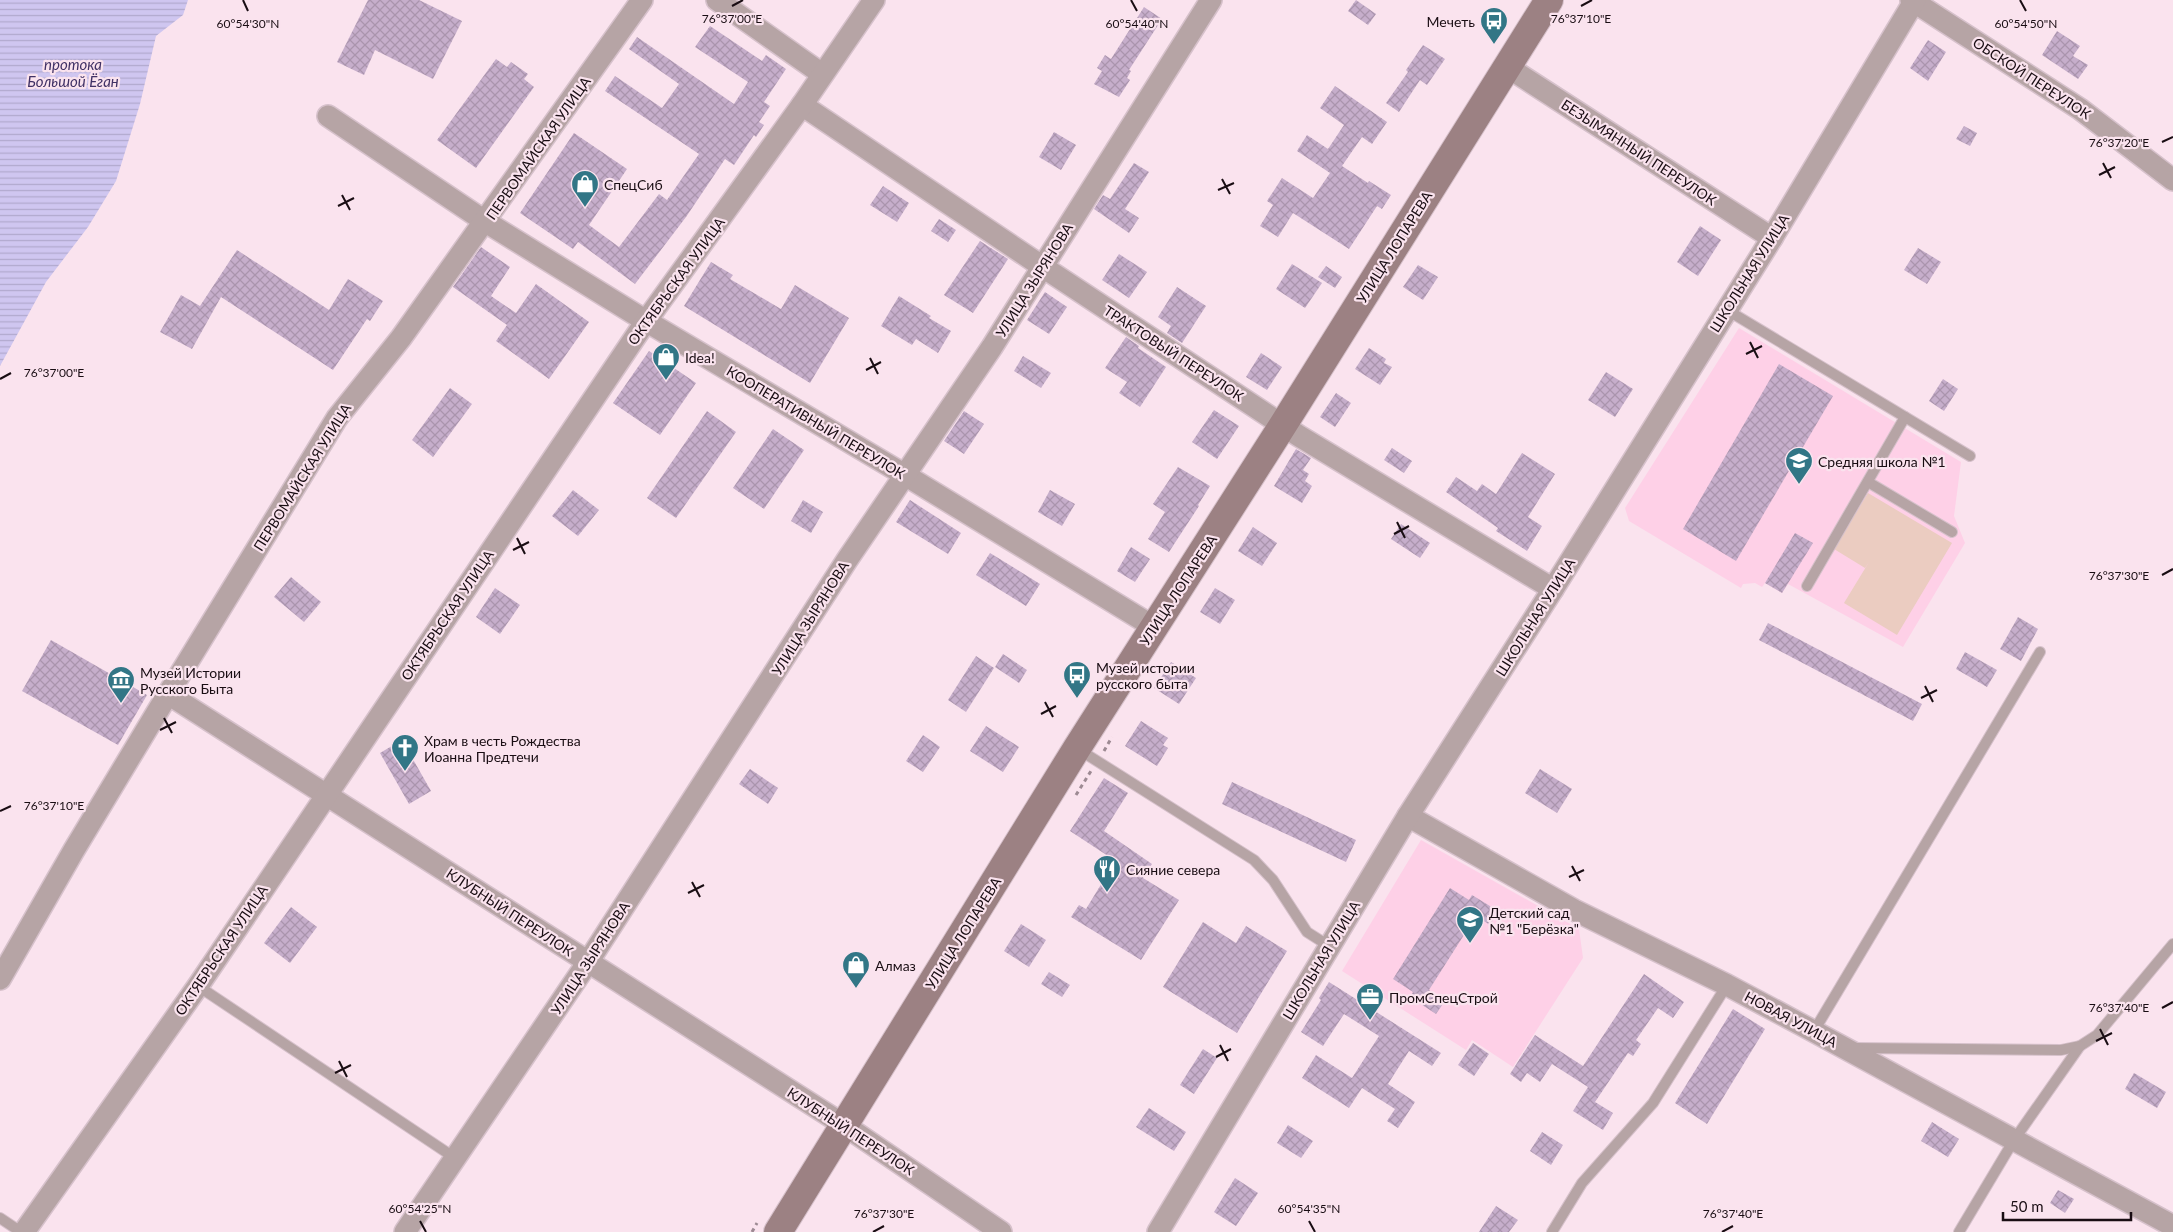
<svg xmlns="http://www.w3.org/2000/svg" width="2173" height="1232" viewBox="0 0 2173 1232" font-family="Lato,sans-serif">
<style>
.built{fill:#fed0e7}
.pitch{fill:#ebccc1}
.water{fill:url(#water-rules)}
.building{fill:url(#building-cross-hatch)}
.lines{fill:none;stroke-linecap:round;stroke-linejoin:round}
.service-casing{stroke:#d6c1cb;stroke-width:12}
.minor-casing{stroke:#d6c1cb;stroke-width:24}
.secondary-casing{stroke:#d6c1cb;stroke-width:30}
.path{stroke:#9d8a93;stroke-width:3;stroke-dasharray:4 4;stroke-linecap:butt}
.service{stroke:#b6a4a5;stroke-width:10}
.minor{stroke:#b6a4a5;stroke-width:21}
.secondary{stroke:#9c8183;stroke-width:28}
.ticks{fill:none;stroke:#190d13;stroke-width:2}
.labels{text-anchor:middle;dominant-baseline:central;stroke-width:4.5;stroke-linejoin:round;paint-order:stroke}
.poi-label{font-size:14px;fill:#190d13;stroke:#fae3ee;text-anchor:start}
.street-label{font-size:14px;fill:#190d13;stroke:#fae3ee}
.water-label{font-size:15px;font-style:italic;fill:#403165;stroke:#fae3ee}
.ticks-label{font-size:12px;text-anchor:middle;fill:#190d13;stroke:#fae3ee;stroke-width:4.5;stroke-linejoin:round;paint-order:stroke}
</style>
<defs>
<pattern id="water-rules" width="6" height="5" patternUnits="userSpaceOnUse" patternTransform="scale(1.25)"><rect width="6" height="5" fill="#cfc6f0"/><path d="M0 2.5h6" fill="none" stroke="#b1a9cd"/></pattern>
<pattern id="building-cross-hatch" width="8" height="8" patternUnits="userSpaceOnUse" patternTransform="scale(1.25)"><rect width="8" height="8" fill="#c6aecb"/><path d="M0 0l8 8M0 8l8-8" fill="none" stroke="#aa94ad"/></pattern>
</defs>
<rect width="100%" height="100%" fill="#fae3ee"/>
<g class="built">
<polygon points="1739,328 1961,462 1954,516 1965,543 1903,647 1788,584 1782,593 1765,583 1762,587 1755,583 1743,584 1741,588 1629,521 1625,508"/>
<polygon points="1421,840 1579,929 1583,958 1513,1067 1472,1040 1466,1050 1342,971"/>
</g>
<polygon class="pitch" points="1868,493 1952,543 1897,635 1844,603 1869,562 1865,568 1834,549"/>
<polygon class="water" points="0,0 188,0 183,15 156,36 140,104 116,181 88,227 46,282 0,366"/>
<g class="building">
<polygon points="368,0 419,0 462,21 433,79 375,50 364,75 337,62"/>
<polygon points="1356,0 1376,14 1368,25 1348,11"/>
<polygon points="1144,7 1162,19 1129,70 1131,71 1127,78 1130,80 1119,97 1094,84 1102,71 1097,68 1105,55 1111,59"/>
<polygon points="710,26 762,61 766,55 786,69 764,102 770,106 759,122 764,125 756,137 754,135 734,165 725,159 686,217 635,284 578,242 573,249 520,213 574,133 627,169 589,225 619,247 659,194 667,200 699,154 605,91 615,76 662,108 679,84 629,49 637,37 734,104 748,82 695,47"/>
<polygon points="2057,31 2080,46 2073,56 2088,65 2078,79 2042,55"/>
<polygon points="1928,40 1946,52 1928,81 1910,68"/>
<polygon points="1423,45 1445,59 1427,85 1420,80 1399,112 1386,103 1408,72 1406,70"/>
<polygon points="496,59 507,67 511,62 528,74 524,79 534,87 476,168 437,140"/>
<polygon points="1335,86 1387,122 1372,144 1362,137 1342,166 1368,183 1369,181 1391,195 1382,209 1377,206 1349,249 1293,213 1278,237 1260,226 1273,205 1267,201 1282,178 1313,198 1330,173 1297,151 1307,135 1328,149 1344,125 1320,108"/>
<polygon points="1964,126 1977,133 1970,146 1956,139"/>
<polygon points="1054,132 1076,145 1061,170 1039,157"/>
<polygon points="1134,163 1149,172 1125,209 1139,218 1129,233 1094,209 1103,195 1110,199"/>
<polygon points="883,186 909,203 897,222 870,205"/>
<polygon points="939,219 956,230 948,242 931,231"/>
<polygon points="1700,226 1721,240 1698,276 1677,262"/>
<polygon points="980,241 1008,259 973,313 944,295"/>
<polygon points="481,247 510,267 491,296 516,313 536,284 589,322 549,379 496,341 507,325 453,287"/>
<polygon points="1918,248 1941,262 1927,284 1904,270"/>
<polygon points="237,250 329,310 348,279 383,301 370,321 367,319 333,370 221,297 192,349 160,332 181,295 200,306"/>
<polygon points="1119,254 1147,272 1129,298 1102,280"/>
<polygon points="711,262 733,275 730,279 781,309 795,285 849,318 810,383 684,306"/>
<polygon points="1292,264 1322,283 1305,308 1276,289"/>
<polygon points="1418,265 1438,277 1423,300 1403,287"/>
<polygon points="1326,266 1342,277 1335,288 1318,277"/>
<polygon points="1177,287 1206,306 1182,343 1167,333 1171,326 1158,317"/>
<polygon points="1045,292 1067,307 1049,334 1027,320"/>
<polygon points="899,296 931,316 929,318 951,331 938,353 916,339 912,345 881,326"/>
<polygon points="1126,337 1139,346 1138,348 1166,367 1140,407 1119,393 1127,382 1105,368"/>
<polygon points="1369,348 1386,359 1384,363 1392,367 1380,385 1355,369"/>
<polygon points="649,351 696,383 660,435 613,403"/>
<polygon points="1261,353 1282,367 1267,390 1246,377"/>
<polygon points="1023,356 1051,373 1041,388 1014,371"/>
<polygon points="1779,364 1833,396 1736,561 1683,529"/>
<polygon points="1606,372 1633,389 1615,417 1588,400"/>
<polygon points="1943,379 1958,389 1944,411 1929,401"/>
<polygon points="450,388 472,404 433,457 412,440"/>
<polygon points="1336,393 1351,403 1335,427 1320,417"/>
<polygon points="1214,410 1239,426 1217,459 1192,442"/>
<polygon points="707,411 736,432 676,518 647,498"/>
<polygon points="964,411 984,424 964,454 944,441"/>
<polygon points="773,429 804,450 764,509 733,488"/>
<polygon points="1392,448 1412,461 1404,473 1384,460"/>
<polygon points="1296,449 1311,458 1303,470 1309,474 1305,481 1312,486 1302,503 1274,486"/>
<polygon points="1522,453 1555,474 1528,517 1542,526 1527,551 1496,531 1498,528 1446,492 1456,477 1477,491 1482,484 1496,494"/>
<polygon points="1178,467 1210,486 1198,505 1199,506 1169,552 1148,539 1165,512 1153,504"/>
<polygon points="573,490 599,510 578,536 552,516"/>
<polygon points="1050,490 1075,504 1062,526 1038,512"/>
<polygon points="803,500 823,512 811,533 791,521"/>
<polygon points="910,500 961,533 948,554 896,522"/>
<polygon points="1401,524 1430,543 1420,558 1391,539"/>
<polygon points="1253,527 1277,543 1262,566 1238,551"/>
<polygon points="1795,533 1813,543 1782,593 1765,583"/>
<polygon points="1131,547 1150,559 1135,582 1117,571"/>
<polygon points="990,553 1040,584 1026,606 976,575"/>
<polygon points="291,577 321,602 304,622 274,597"/>
<polygon points="495,588 520,605 500,634 476,617"/>
<polygon points="1215,588 1235,600 1220,624 1200,612"/>
<polygon points="2018,617 2038,629 2021,661 2000,649"/>
<polygon points="1768,623 1922,704 1913,721 1759,640"/>
<polygon points="51,640 147,695 118,745 22,691"/>
<polygon points="1965,652 1997,670 1987,687 1956,669"/>
<polygon points="1003,654 1027,670 1019,683 995,667"/>
<polygon points="976,656 994,668 966,712 948,700"/>
<polygon points="1171,662 1196,678 1179,704 1154,688"/>
<polygon points="1141,721 1168,738 1163,745 1168,748 1157,766 1125,746"/>
<polygon points="986,726 1019,747 1003,772 970,751"/>
<polygon points="923,735 940,747 923,772 906,761"/>
<polygon points="402,740 431,791 409,804 380,753"/>
<polygon points="750,769 778,788 768,804 739,784"/>
<polygon points="1540,769 1572,789 1557,813 1525,793"/>
<polygon points="1104,778 1128,793 1104,831 1152,864 1143,878 1179,900 1141,960 1071,917 1079,905 1086,909 1108,873 1100,869 1108,856 1070,831"/>
<polygon points="1232,782 1356,840 1346,862 1222,804"/>
<polygon points="1450,888 1469,900 1472,895 1498,911 1490,925 1476,916 1429,990 1445,1001 1436,1014 1410,997 1413,992 1393,979"/>
<polygon points="291,907 317,927 290,963 264,943"/>
<polygon points="1203,922 1236,943 1246,926 1287,951 1237,1033 1163,987"/>
<polygon points="1021,924 1046,940 1029,967 1004,951"/>
<polygon points="1049,972 1070,985 1062,997 1041,984"/>
<polygon points="1644,974 1684,1002 1673,1018 1658,1008 1636,1040 1641,1044 1633,1056 1628,1053 1595,1102 1613,1113 1603,1130 1573,1111 1588,1087 1552,1064 1540,1082 1527,1073 1521,1082 1510,1074 1535,1035 1583,1066"/>
<polygon points="1329,982 1441,1053 1432,1066 1409,1051 1388,1084 1415,1102 1398,1128 1387,1121 1395,1109 1362,1088 1349,1108 1302,1078 1316,1055 1352,1078 1379,1036 1344,1014 1323,1046 1301,1032 1321,1000 1319,998"/>
<polygon points="1733,1009 1765,1029 1707,1124 1675,1103"/>
<polygon points="1473,1043 1489,1054 1474,1076 1458,1065"/>
<polygon points="1203,1049 1217,1058 1194,1094 1180,1085"/>
<polygon points="2134,1073 2166,1092 2157,1108 2125,1089"/>
<polygon points="1149,1108 1186,1132 1174,1151 1136,1127"/>
<polygon points="1932,1122 1959,1139 1948,1157 1921,1141"/>
<polygon points="1288,1125 1313,1141 1301,1158 1277,1143"/>
<polygon points="1542,1132 1563,1145 1551,1165 1530,1151"/>
<polygon points="1235,1178 1258,1193 1236,1226 1214,1212"/>
<polygon points="2058,1190 2074,1199 2065,1213 2050,1203"/>
<polygon points="1496,1206 1518,1220 1509,1232 1479,1232"/>
</g>
<g class="lines">
<defs>
<g id="service">
<polyline points="1727,310 1970,456"/>
<polyline points="1868,482 1952,532"/>
<polyline points="1807,586 1905,417"/>
<polyline points="1078,749 1254,860 1273,880 1307,932 1329,946"/>
<polyline points="198,986 455,1158"/>
<polyline points="1814,1031 2040,652"/>
<polyline points="1855,1048 2061,1050 2080,1046 2097,1035 2173,944"/>
<polyline points="0,1218 21,1232"/>
<polyline points="1552,1232 1582,1183 1653,1103 1727,985"/>
<polyline points="1959,1232 2014,1140 2080,1046"/>
</g>
<g id="minor">
<polyline points="717,0 822,74"/>
<polyline points="1911,0 2080,109 2173,180"/>
<polyline points="1506,66 1772,238"/>
<polyline points="802,105 1043,267 1299,436 1553,589"/>
<polyline points="328,116 486,222 646,321 905,475 1154,627"/>
<polyline points="168,694 844,1125 1001,1232"/>
<polyline points="1408,816 1574,910 1727,985 1802,1025 2173,1226"/>
<polyline points="0,979 74,850 168,694 337,418 401,338 642,0"/>
<polyline points="24,1232 198,986 646,321 802,105 874,0"/>
<polyline points="405,1232 588,962 847,560 992,347 1211,0"/>
<polyline points="1158,1232 1408,816 1553,589 1772,238 1915,0"/>
</g>
<polyline id="secondary" points="778,1232 1077,748 1283,425 1549,0"/>
</defs>
<use href="#service" class="service-casing"/>
<use href="#minor" class="minor-casing"/>
<use href="#secondary" class="secondary-casing"/>
<g class="path">
<polyline points="1104,751 1112,737"/>
<polyline points="1076,795 1091,771"/>
<polyline points="752,1232 757,1223"/>
</g>
<use href="#service" class="service"/>
<use href="#minor" class="minor"/>
<use href="#secondary" class="secondary"/>
</g>
<path class="ticks" d="M243,0l5,11M1131,0l6,11M2020,0l6,11M732,6l11,-6M1581,6l11,-6M2162,142l11,-5M2103,163l8,15M2099,175l16,-8M1222,179l8,15M1218,190l16,-7M342,195l8,15M338,206l16,-8M1750,342l8,16M1746,354l16,-8M870,358l8,16M866,370l15,-8M0,379l11,-6M1397,522l8,16M1394,534l15,-8M517,538l8,16M513,550l16,-8M2162,575l11,-6M1925,686l8,16M1921,698l16,-8M1045,702l8,15M1041,714l15,-8M164,718l8,15M160,730l16,-8M0,811l11,-5M1572,866l8,15M1569,877l15,-7M692,882l8,15M688,893l16,-8M2162,1008l11,-6M2100,1029l8,16M2096,1041l16,-8M1220,1045l8,16M1216,1057l15,-8M339,1061l8,16M335,1073l16,-8M420,1221l6,11M1309,1221l6,11M873,1232l11,-6M1722,1232l11,-6"/>
<defs>
<symbol id="bus-pin" viewBox="-11 -11 22 30"><path d="M0 17L-7.5 6A9.5 9.5 0 1 1 7.5 6Z" fill="#327686" stroke="#fae3ee"/><path d="M-5-6H5V4H4V6H2V4H-2V6H-4V4H-5ZM-3.5-4V0h7V-4ZM-3.5 1.2v1.5H-2V1.2ZM2 1.2v1.5H3.5V1.2Z" fill="#fff"/></symbol>
<symbol id="shop-pin" viewBox="-11 -11 22 30"><path d="M0 17L-7.5 6A9.5 9.5 0 1 1 7.5 6Z" fill="#327686" stroke="#fae3ee"/><path d="M-5-2.5h2.3a2.7 3.5 0 0 1 5.4 0H5L5.5 6h-11ZM-1.5-2.5h3a1.5 2.3 0 0 0-3 0Z" fill="#fff"/></symbol>
<symbol id="school-pin" viewBox="-11 -11 22 30"><path d="M0 17L-7.5 6A9.5 9.5 0 1 1 7.5 6Z" fill="#327686" stroke="#fae3ee"/><path d="M0-5L7-2L0 1L-7-2ZM-4 1L0 2.5L4 1V4Q0 6-4 4Z" fill="#fff"/></symbol>
<symbol id="museum-pin" viewBox="-11 -11 22 30"><path d="M0 17L-7.5 6A9.5 9.5 0 1 1 7.5 6Z" fill="#327686" stroke="#fae3ee"/><path d="M0-6L6-3V-2H-6V-3ZM-5-1h2V3h-2ZM-1-1h2V3h-2ZM3-1h2V3H3ZM-6 4H6V6H-6Z" fill="#fff"/></symbol>
<symbol id="church-pin" viewBox="-11 -11 22 30"><path d="M0 17L-7.5 6A9.5 9.5 0 1 1 7.5 6Z" fill="#327686" stroke="#fae3ee"/><path d="M-1.2-6h2.4v3.5h3.3v2.4h-3.3V6h-2.4V-.1h-3.3v-2.4h3.3Z" fill="#fff"/></symbol>
<symbol id="restaurant-pin" viewBox="-11 -11 22 30"><path d="M0 17L-7.5 6A9.5 9.5 0 1 1 7.5 6Z" fill="#327686" stroke="#fae3ee"/><path d="M-5-6h1v4h1v-4h1v4h1v-4h1v5L-1.5 .5V6h-2V.5L-5-1ZM5-6V6H3V1.5H1.5Q1.5-4 5-6Z" fill="#fff"/></symbol>
<symbol id="office-pin" viewBox="-11 -11 22 30"><path d="M0 17L-7.5 6A9.5 9.5 0 1 1 7.5 6Z" fill="#327686" stroke="#fae3ee"/><path d="M-6-3h4V-5.5h4V-3h4V5H-6ZM-1-4.5V-3h2v-1.5ZM-6 0V1H6V0Z" fill="#fff"/></symbol>
</defs>
<g fill-rule="evenodd">
<use href="#bus-pin" x="1478" y="5" width="32" height="43"/>
<use href="#shop-pin" x="569" y="168" width="32" height="43"/>
<use href="#shop-pin" x="650" y="341" width="32" height="43"/>
<use href="#school-pin" x="1783" y="445" width="32" height="43"/>
<use href="#bus-pin" x="1061" y="659" width="32" height="43"/>
<use href="#museum-pin" x="105" y="664" width="32" height="43"/>
<use href="#church-pin" x="389" y="732" width="32" height="43"/>
<use href="#restaurant-pin" x="1091" y="853" width="32" height="43"/>
<use href="#school-pin" x="1454" y="904" width="32" height="43"/>
<use href="#shop-pin" x="840" y="949" width="32" height="43"/>
<use href="#office-pin" x="1354" y="981" width="32" height="43"/>
</g>
<g class="labels">
<g class="poi-label">
<text x="1475" y="21" text-anchor="end">Мечеть</text>
<text x="604" y="184">СпецСиб</text>
<text x="685" y="357">Idea!</text>
<text x="1818" y="461">Средняя школа №1</text>
<text x="1096" y="667">Музей истории<tspan x="1096" dy="16">русского быта</tspan></text>
<text x="140" y="672">Музей Истории<tspan x="140" dy="16">Русского Быта</tspan></text>
<text x="424" y="740">Храм в честь Рождества<tspan x="424" dy="16">Иоанна Предтечи</tspan></text>
<text x="1126" y="869">Сияние севера</text>
<text x="1489" y="912">Детский сад<tspan x="1489" dy="16">№1 "Берёзка"</tspan></text>
<text x="875" y="965">Алмаз</text>
<text x="1389" y="997">ПромСпецСтрой</text>
</g>
<g class="street-label">
<text transform="translate(2032 78) rotate(33)">ОБСКОЙ ПЕРЕУЛОК</text>
<text transform="translate(538 148) rotate(-55)">ПЕРВОМАЙСКАЯ УЛИЦА</text>
<text transform="translate(1639 152) rotate(33)">БЕЗЫМЯННЫЙ ПЕРЕУЛОК</text>
<text transform="translate(1394 247) rotate(-58)">УЛИЦА ЛОПАРЕВА</text>
<text transform="translate(1749 273) rotate(-58)">ШКОЛЬНАЯ УЛИЦА</text>
<text transform="translate(1034 280) rotate(-58)">УЛИЦА ЗЫРЯНОВА</text>
<text transform="translate(676 281) rotate(-54)">ОКТЯБРЬСКАЯ УЛИЦА</text>
<text transform="translate(1174 353) rotate(33)">ТРАКТОВЫЙ ПЕРЕУЛОК</text>
<text transform="translate(816 422) rotate(31)">КООПЕРАТИВНЫЙ ПЕРЕУЛОК</text>
<text transform="translate(302 477) rotate(-58)">ПЕРВОМАЙСКАЯ УЛИЦА</text>
<text transform="translate(1178 590) rotate(-57)">УЛИЦА ЛОПАРЕВА</text>
<text transform="translate(447 615) rotate(-56)">ОКТЯБРЬСКАЯ УЛИЦА</text>
<text transform="translate(1535 617) rotate(-58)">ШКОЛЬНАЯ УЛИЦА</text>
<text transform="translate(810 618) rotate(-58)">УЛИЦА ЗЫРЯНОВА</text>
<text transform="translate(510 912) rotate(33)">КЛУБНЫЙ ПЕРЕУЛОК</text>
<text transform="translate(963 933) rotate(-58)">УЛИЦА ЛОПАРЕВА</text>
<text transform="translate(221 950) rotate(-56)">ОКТЯБРЬСКАЯ УЛИЦА</text>
<text transform="translate(590 958) rotate(-57)">УЛИЦА ЗЫРЯНОВА</text>
<text transform="translate(1321 960) rotate(-59)">ШКОЛЬНАЯ УЛИЦА</text>
<text transform="translate(1791 1019) rotate(28)">НОВАЯ УЛИЦА</text>
<text transform="translate(851 1131) rotate(33)">КЛУБНЫЙ ПЕРЕУЛОК</text>
</g>
<g class="water-label">
<text x="73" y="64">протока<tspan x="73" dy="17">Большой Ёган</tspan></text>
</g>
</g>
<g class="ticks-label">
<text x="732" y="23">76°37'00"E</text>
<text x="1581" y="23">76°37'10"E</text>
<text x="248" y="28">60°54'30"N</text>
<text x="1137" y="28">60°54'40"N</text>
<text x="2026" y="28">60°54'50"N</text>
<text x="2119" y="147">76°37'20"E</text>
<text x="54" y="377">76°37'00"E</text>
<text x="2119" y="580">76°37'30"E</text>
<text x="54" y="810">76°37'10"E</text>
<text x="2119" y="1012">76°37'40"E</text>
<text x="420" y="1213">60°54'25"N</text>
<text x="1309" y="1213">60°54'35"N</text>
<text x="884" y="1218">76°37'30"E</text>
<text x="1733" y="1218">76°37'40"E</text>
</g>
<path d="M2003 1212v8h128v-8" fill="none" stroke="#190d13" stroke-width="2.5"/>
<text x="2010" y="1212" font-size="15" fill="#190d13" stroke="#fae3ee" stroke-width="4" paint-order="stroke">50 m</text>
</svg>
